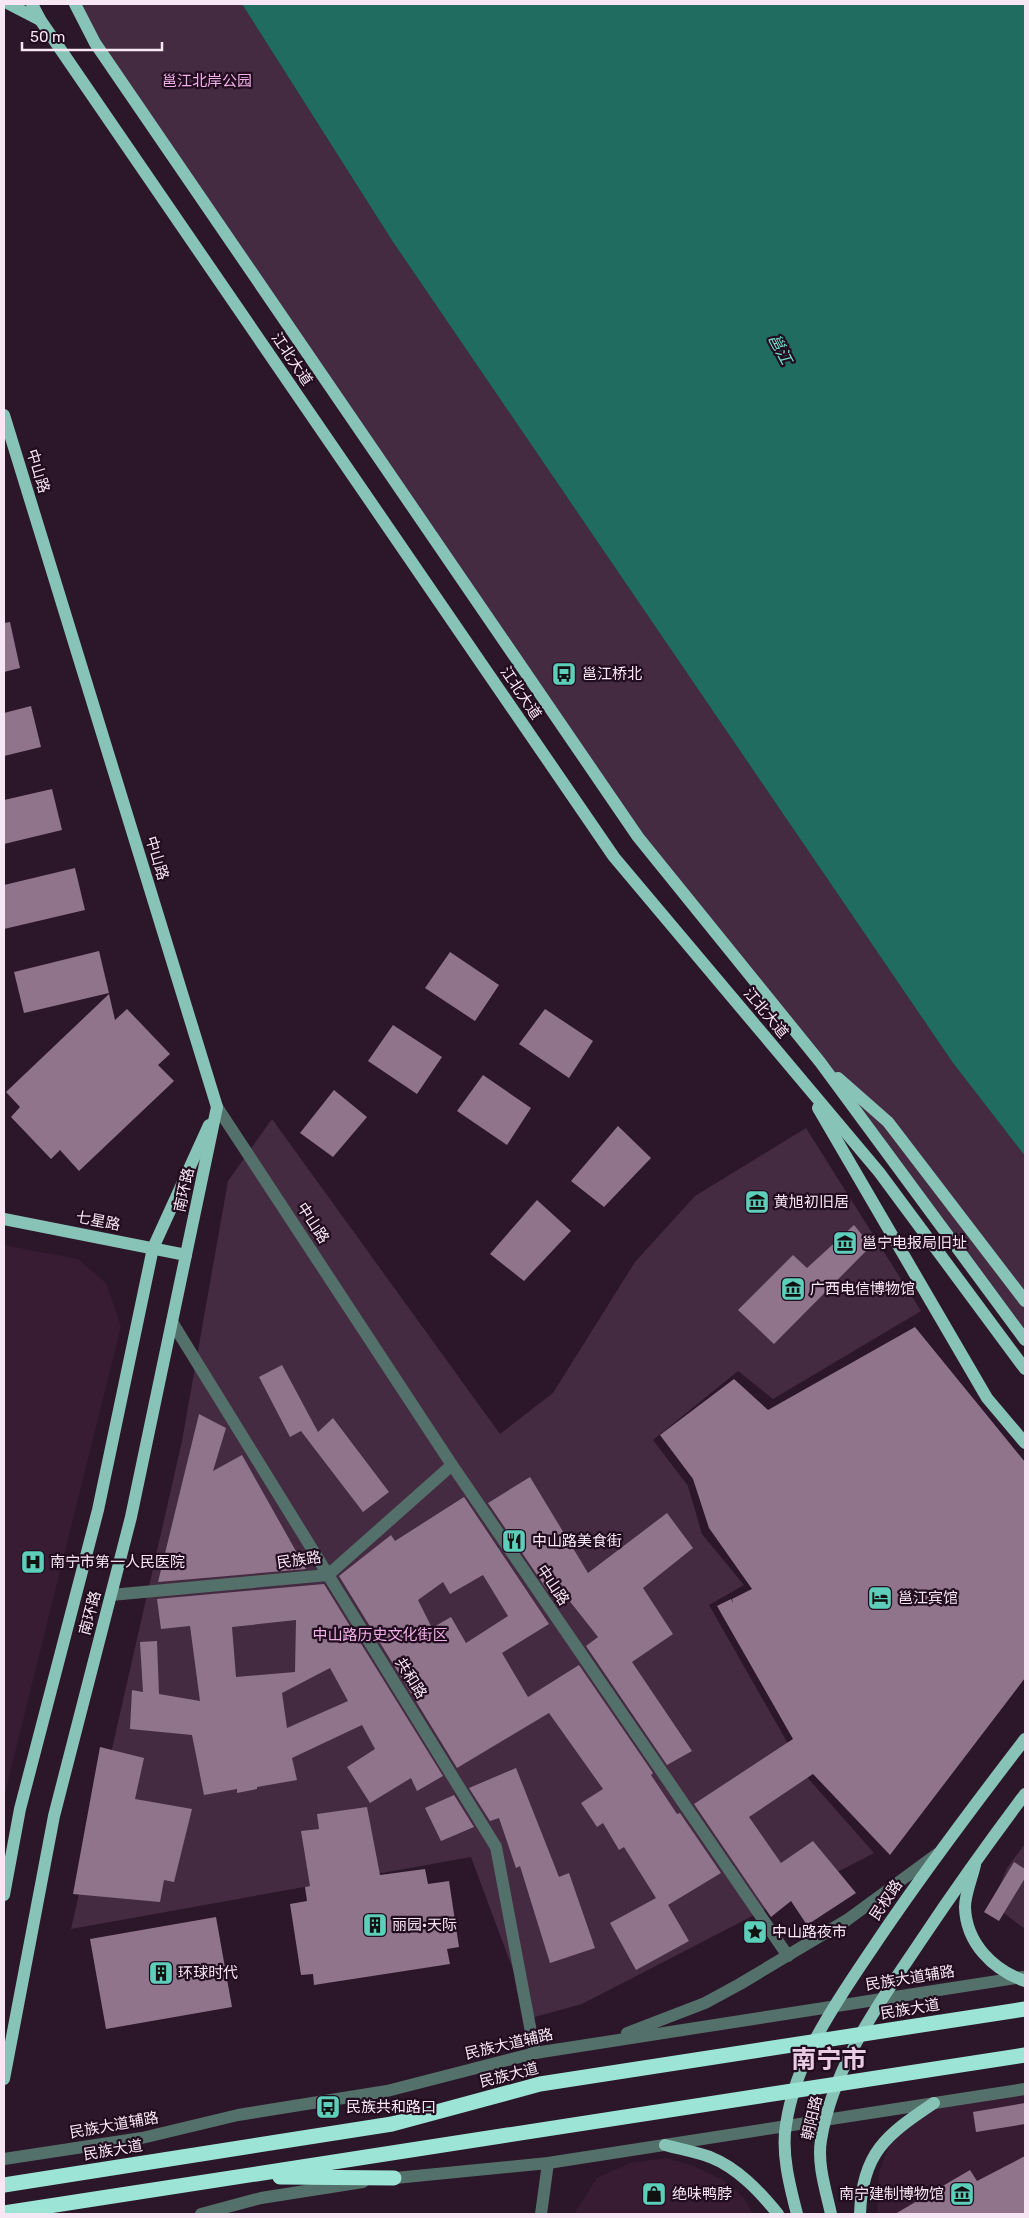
<svg xmlns="http://www.w3.org/2000/svg" width="1029" height="2218" viewBox="0 0 1029 2218" font-family="Rubik,'Noto Sans SC',sans-serif">
<style>
.built{fill:#371c34}
.green{fill:#452b41}
.water{fill:#216c60}
.building{fill:#90748b;fill-rule:evenodd}
.lines{fill:none;stroke-linecap:round;stroke-linejoin:round}
.minor{stroke:#54706a;stroke-width:12}
.major{stroke:#88c3b7;stroke-width:12}
.highway{stroke:#9ce4d5;stroke-width:15}
.labels{text-anchor:middle;dominant-baseline:central;stroke-width:4.5;stroke-linejoin:round;paint-order:stroke}
.park-label{font-size:15px;fill:#f2b0e8;stroke:#220c1f}
.street-label{font-size:15px;fill:#f7e7f4;stroke:#220c1f}
.poi-label{font-size:15px;fill:#f7e7f4;stroke:#220c1f;text-anchor:start}
.water-label{font-size:16px;font-style:italic;fill:#74e0cc;stroke:#220c1f}
.town-label{font-size:25px;font-weight:bold;fill:#ebcce5;stroke:#220c1f}
</style>
<rect width="100%" height="100%" fill="#2c1629"/>
<g class="built">
<polygon points="4,1245 78,1259 106,1283 121,1326 4,1797"/>
<polygon points="1025,2090 1025,2214 877,2214 879,2172 890,2143 913,2122 941,2105"/>
<polygon points="666,2158 694,2166 721,2179 744,2198 753,2214 574,2214 597,2178 630,2163"/>
</g>
<g class="green">
<polygon points="75,4 242,4 393,242 953,1063 1025,1156 1025,1340 893,1162 638,837"/>
<polygon points="272,1119 500,1434 553,1393 635,1262 695,1196 806,1128 921,1311 773,1399 738,1371 653,1440 688,1486 702,1534 744,1585 709,1605 807,1777 874,1853 582,2004 531,2018 471,1857 71,1929 182,1441 228,1181"/>
<polygon points="1025,1844 1025,1929 992,1904 1007,1868"/>
</g>
<polygon class="water" points="242,4 1025,4 1025,1156 953,1063 393,242"/>
<g class="building">
<polygon points="10,622 20,668 4,672 4,623"/>
<polygon points="31,706 41,747 4,756 4,713"/>
<polygon points="52,789 62,830 4,844 4,800"/>
<polygon points="75,868 85,910 4,929 4,885"/>
<polygon points="99,951 109,993 24,1013 14,972"/>
<polygon points="450,952 499,985 475,1021 425,988"/>
<polygon points="109,994 115,1020 127,1009 170,1054 158,1065 174,1081 79,1171 60,1150 51,1159 11,1117 20,1107 6,1092"/>
<polygon points="545,1009 593,1041 569,1078 519,1044"/>
<polygon points="393,1025 442,1057 417,1094 368,1061"/>
<polygon points="483,1075 531,1108 507,1145 457,1111"/>
<polygon points="334,1090 367,1117 333,1157 300,1133"/>
<polygon points="618,1126 651,1158 604,1207 571,1181"/>
<polygon points="537,1200 571,1231 524,1281 490,1254"/>
<polygon points="854,1225 871,1246 774,1344 738,1310 793,1255 807,1268"/>
<polygon points="915,1327 1025,1462 1025,1678 890,1855 813,1774 749,1817 781,1863 813,1841 856,1893 807,1925 791,1901 771,1917 694,1804 793,1739 717,1606 731,1599 733,1603 732,1599 752,1589 709,1528 693,1479 660,1435 734,1379 768,1410"/>
<polygon points="282,1365 318,1432 333,1418 389,1492 363,1512 301,1431 290,1437 259,1377"/>
<polygon points="199,1414 226,1428 213,1471 242,1455 306,1569 158,1582"/>
<polygon points="530,1477 588,1573 667,1513 693,1548 643,1588 673,1634 632,1662 692,1751 667,1765 586,1646 598,1637 557,1585 548,1591 488,1503"/>
<path d="M464,1497l85,127 -47,29 26,44 51,-32 74,108 -2,2 26,39 3,-1 41,60 -53,32 21,36 -53,29 -26,-47 46,-25 -32,-51 -5,3 -16,-27 -6,4 -16,-24 22,-14 -54,-76 -92,55 -118,-192 52,-41 4,6zM483,1575l25,41 -42,27 -15,-26 -19,11 -14,-28 25,-18 7,12z"/>
<path d="M324,1584l119,192 -26,15 -6,-13 -41,25 -23,-36 28,-18 -13,-24 -70,33 5,22 -40,7v2l-20,4v-4l-33,6 -12,-60 -62,-6 2,-39 11,2 -3,-50 17,-1 2,53 41,7 -10,-75 -29,3 -4,-30zM296,1620l-1,52 -59,5 -4,-50zM330,1668l18,33 -61,27 -5,-35z"/>
<polygon points="100,1747 144,1758 135,1799 192,1809 174,1882 164,1880 160,1902 73,1894"/>
<polygon points="516,1768 559,1877 569,1873 595,1948 550,1963 520,1866 516,1868 499,1818 490,1821 469,1788"/>
<polygon points="454,1795 474,1827 441,1841 425,1808"/>
<polygon points="367,1807 380,1875 425,1869 428,1884 449,1881 459,1947 447,1949 450,1964 314,1985 313,1974 301,1975 290,1904 307,1901 305,1887 310,1886 301,1831 319,1829 317,1814"/>
<polygon points="1014,1862 1025,1869 1025,1878 999,1921 984,1912"/>
<polygon points="216,1917 232,2007 106,2029 90,1939"/>
<polygon points="1025,2103 1025,2124 976,2132 973,2112"/>
<polygon points="1025,2156 1025,2214 895,2214 970,2170 977,2181"/>
</g>
<g class="lines">
<g class="minor">
<polyline points="217,1107 452,1465 788,1956"/>
<polyline points="172,1322 496,1847 535,2053"/>
<polyline points="111,1595 328,1575 452,1465"/>
<polyline points="627,2033 705,2003 740,1984 847,1920 937,1854"/>
<polyline points="4,2159 142,2138 238,2115 387,2091 535,2053 1023,1977"/>
<polyline points="385,2179 548,2163 1025,2089"/>
<polyline points="201,2214 261,2198 363,2182"/>
<polyline points="541,2214 548,2163"/>
</g>
<g class="major">
<polyline points="9,4 40,20"/>
<polyline points="32,4 41,21 614,857 879,1172 1025,1369"/>
<polyline points="75,4 95,43 638,837 820,1062 1025,1340"/>
<polyline points="4,415 217,1107 131,1517 54,1816 4,2079"/>
<polyline points="838,1078 888,1122 1025,1301"/>
<polyline points="818,1108 987,1398 1025,1443"/>
<polyline points="4,1219 186,1255"/>
<path d="M975,1865c-3,13 -10,29 -10,42 1,36 28,63 60,74"/>
<polyline points="4,1895 20,1809 98,1510 153,1248 209,1125"/>
<path d="M665,2145c15,4 31,7 45,12 28,11 50,35 68,57"/>
<path d="M797,2214c-7,-27 -16,-61 -11,-89 10,-70 56,-131 94,-188 46,-68 95,-133 145,-198"/>
<path d="M831,2214c-5,-23 -14,-50 -10,-74 12,-74 59,-138 99,-198 34,-51 69,-100 105,-148"/>
<path d="M860,2214c2,-61 26,-79 74,-111"/>
</g>
<g class="highway">
<polyline points="280,2177 394,2178"/>
<polyline points="4,2185 392,2124 540,2084 1025,2009"/>
<polyline points="4,2213 1025,2055"/>
</g>
</g>
<defs>
<symbol id="bus-square" viewBox="-11 -11 22 22"><rect x="-9" y="-9" width="18" height="18" rx="4" fill="#5cceba" stroke="#220c1f"/><path d="M-5-6H5V4H4V6H2V4H-2V6H-4V4H-5ZM-3.5-4V0h7V-4ZM-3.5 1.2v1.5H-2V1.2ZM2 1.2v1.5H3.5V1.2Z" fill="#111"/></symbol>
<symbol id="museum-square" viewBox="-11 -11 22 22"><rect x="-9" y="-9" width="18" height="18" rx="4" fill="#5cceba" stroke="#220c1f"/><path d="M0-6L6-3V-2H-6V-3ZM-5-1h2V3h-2ZM-1-1h2V3h-2ZM3-1h2V3H3ZM-6 4H6V6H-6Z" fill="#111"/></symbol>
<symbol id="restaurant-square" viewBox="-11 -11 22 22"><rect x="-9" y="-9" width="18" height="18" rx="4" fill="#5cceba" stroke="#220c1f"/><path d="M-5-6h1v4h1v-4h1v4h1v-4h1v5L-1.5 .5V6h-2V.5L-5-1ZM5-6V6H3V1.5H1.5Q1.5-4 5-6Z" fill="#111"/></symbol>
<symbol id="hospital-square" viewBox="-11 -11 22 22"><rect x="-9" y="-9" width="18" height="18" rx="4" fill="#5cceba" stroke="#220c1f"/><path d="M-5-5h3v3.5h4V-5h3V5h-3V1.5h-4V5h-3Z" fill="#111"/></symbol>
<symbol id="hotel-square" viewBox="-11 -11 22 22"><rect x="-9" y="-9" width="18" height="18" rx="4" fill="#5cceba" stroke="#220c1f"/><path d="M-6-4.5h1.5V1H6V5H4.5V3h-9V5H-6ZM-4 0a1.8 1.8 0 1 1 3.6 0ZM.5 0V-2.5h3Q6-2.5 6 0Z" fill="#111"/></symbol>
<symbol id="building-square" viewBox="-11 -11 22 22"><rect x="-9" y="-9" width="18" height="18" rx="4" fill="#5cceba" stroke="#220c1f"/><path d="M-4-6H4V6H1V3H-1V6H-4ZM-2.5-4.3h1.7v1.8h-1.7ZM.8-4.3h1.7v1.8H.8ZM-2.5-1h1.7V.8h-1.7ZM.8-1h1.7V.8H.8Z" fill="#111"/></symbol>
<symbol id="sight-square" viewBox="-11 -11 22 22"><rect x="-9" y="-9" width="18" height="18" rx="4" fill="#5cceba" stroke="#220c1f"/><path d="M0-6L1.8-2.2L6-1.7L2.9 1.2L3.7 5.4L0 3.3L-3.7 5.4L-2.9 1.2L-6-1.7L-1.8-2.2Z" fill="#111"/></symbol>
<symbol id="shop-square" viewBox="-11 -11 22 22"><rect x="-9" y="-9" width="18" height="18" rx="4" fill="#5cceba" stroke="#220c1f"/><path d="M-5-2.5h2.3a2.7 3.5 0 0 1 5.4 0H5L5.5 6h-11ZM-1.5-2.5h3a1.5 2.3 0 0 0-3 0Z" fill="#111"/></symbol>
</defs>
<g fill-rule="evenodd">
<use href="#bus-square" x="550" y="660" width="28" height="28"/>
<use href="#museum-square" x="743" y="1188" width="28" height="28"/>
<use href="#museum-square" x="831" y="1229" width="28" height="28"/>
<use href="#museum-square" x="779" y="1275" width="28" height="28"/>
<use href="#restaurant-square" x="500" y="1527" width="28" height="28"/>
<use href="#hospital-square" x="19" y="1548" width="28" height="28"/>
<use href="#hotel-square" x="866" y="1584" width="28" height="28"/>
<use href="#building-square" x="361" y="1911" width="28" height="28"/>
<use href="#sight-square" x="741" y="1918" width="28" height="28"/>
<use href="#building-square" x="147" y="1959" width="28" height="28"/>
<use href="#bus-square" x="314" y="2093" width="28" height="28"/>
<use href="#shop-square" x="640" y="2180" width="28" height="28"/>
<use href="#museum-square" x="948" y="2180" width="28" height="28"/>
</g>
<g class="labels">
<g class="park-label">
<text x="207" y="81">邕江北岸公园</text>
<text x="380" y="1635">中山路历史文化街区</text>
</g>
<g class="street-label">
<text transform="translate(292 359) rotate(56)">江北大道</text>
<text transform="translate(38 471) rotate(73)">中山路</text>
<text transform="translate(521 693) rotate(56)">江北大道</text>
<text transform="translate(157 858) rotate(73)">中山路</text>
<text transform="translate(766 1013) rotate(50)">江北大道</text>
<text transform="translate(184 1190) rotate(-78)">南环路</text>
<text transform="translate(98 1221) rotate(11)">七星路</text>
<text transform="translate(313 1223) rotate(57)">中山路</text>
<text transform="translate(299 1560) rotate(-8)">民族路</text>
<text transform="translate(553 1585) rotate(56)">中山路</text>
<text transform="translate(90 1613) rotate(-75)">南环路</text>
<text transform="translate(411 1678) rotate(58)">共和路</text>
<text transform="translate(886 1900) rotate(-56)">民权路</text>
<text transform="translate(910 1978) rotate(-9)">民族大道辅路</text>
<text transform="translate(910 2009) rotate(-9)">民族大道</text>
<text transform="translate(509 2044) rotate(-13)">民族大道辅路</text>
<text transform="translate(509 2075) rotate(-14)">民族大道</text>
<text transform="translate(812 2118) rotate(-77)">朝阳路</text>
<text transform="translate(114 2125) rotate(-10)">民族大道辅路</text>
<text transform="translate(113 2150) rotate(-9)">民族大道</text>
</g>
<g class="poi-label">
<text x="582" y="674">邕江桥北</text>
<text x="774" y="1202">黄旭初旧居</text>
<text x="862" y="1243">邕宁电报局旧址</text>
<text x="810" y="1289">广西电信博物馆</text>
<text x="532" y="1541">中山路美食街</text>
<text x="50" y="1562">南宁市第一人民医院</text>
<text x="898" y="1598">邕江宾馆</text>
<text x="392" y="1925">丽园·天际</text>
<text x="772" y="1932">中山路夜市</text>
<text x="178" y="1973">环球时代</text>
<text x="346" y="2107">民族共和路口</text>
<text x="672" y="2194">绝味鸭脖</text>
<text x="944" y="2194" text-anchor="end">南宁建制博物馆</text>
</g>
<g class="water-label">
<text transform="translate(780 349) rotate(62)">邕江</text>
</g>
<g class="town-label">
<text x="829" y="2059">南宁市</text>
</g>
</g>
<rect width="1029" height="2218" fill="none" stroke="#f7e7f4" stroke-width="10"/>
<path d="M22 42v8h140v-8" fill="none" stroke="#f7e7f4" stroke-width="2.5"/>
<text x="30" y="42" font-size="15" fill="#f7e7f4" stroke="#220c1f" stroke-width="4" paint-order="stroke">50 m</text>
</svg>
